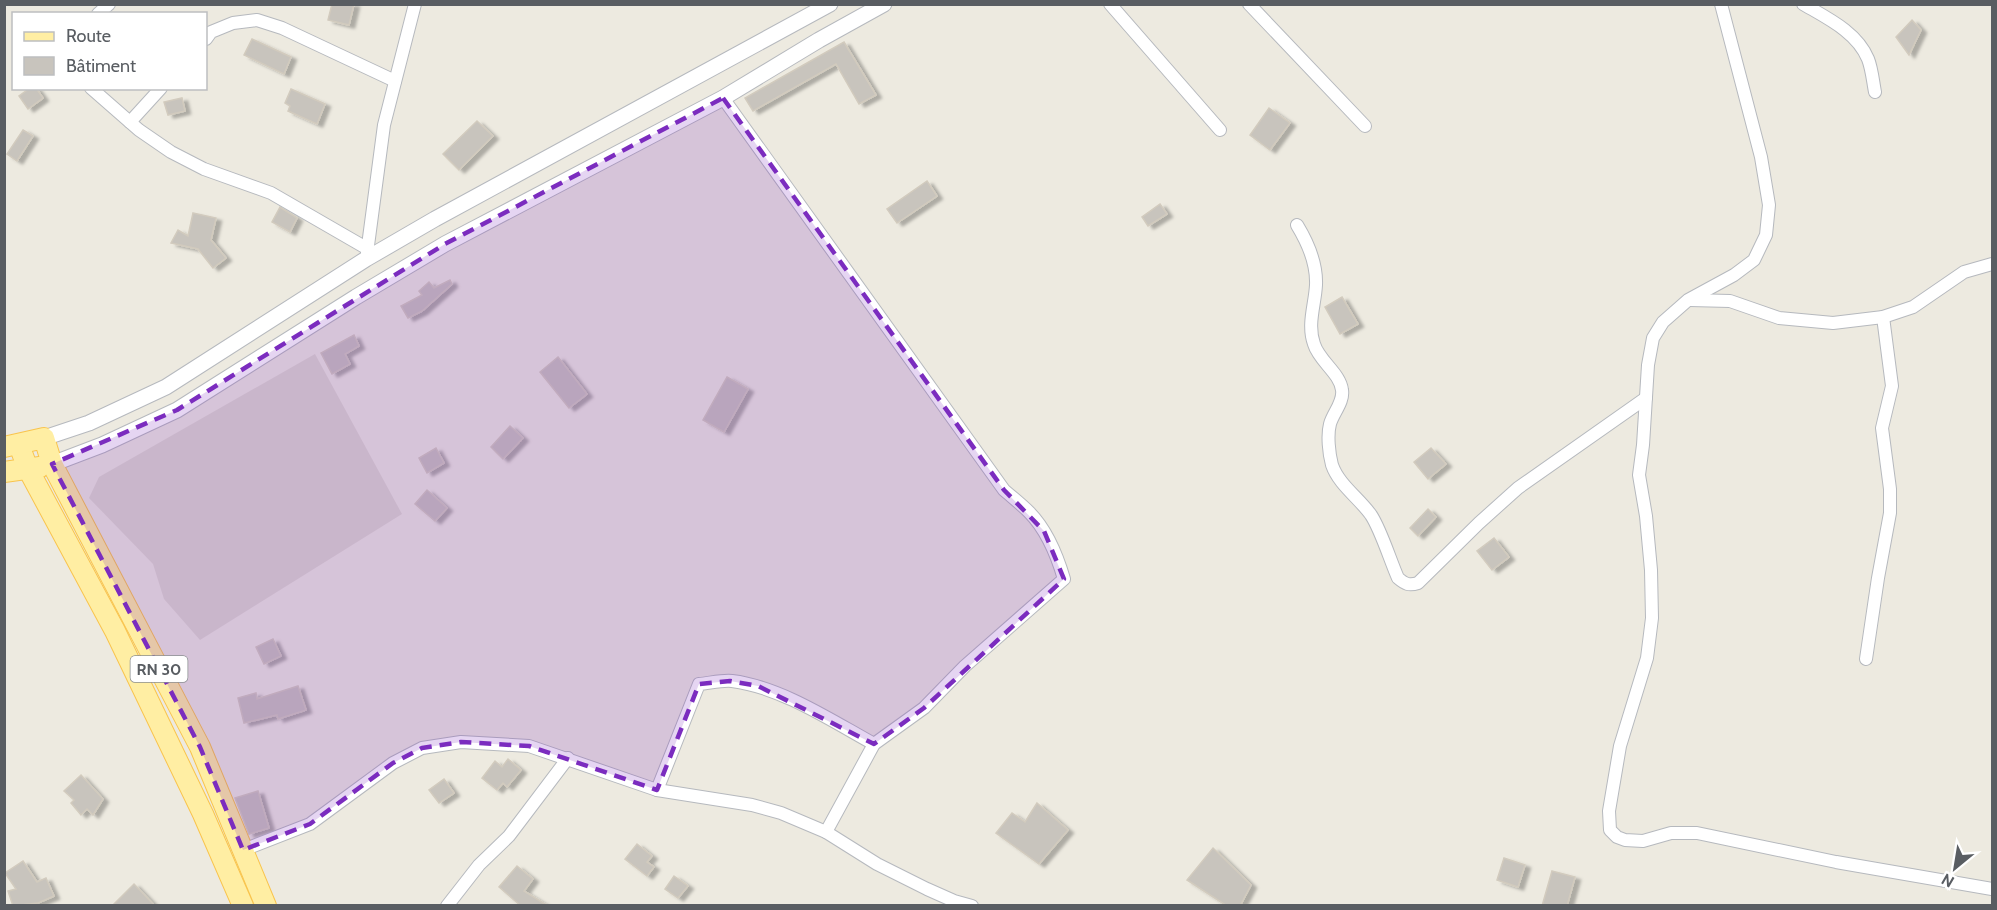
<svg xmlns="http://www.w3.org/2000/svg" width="1997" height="910" viewBox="0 0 1997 910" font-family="Cabin,sans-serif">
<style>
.education{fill:#ddd9cf}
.building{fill:#c8c4bd;stroke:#d2cbbe;stroke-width:1.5;filter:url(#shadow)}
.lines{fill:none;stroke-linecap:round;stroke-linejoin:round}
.minor-casing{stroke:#b6b9be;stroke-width:14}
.tertiary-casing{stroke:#b6b9be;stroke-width:17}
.primary-casing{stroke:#f9c44d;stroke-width:22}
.minor{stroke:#fff;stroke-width:12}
.tertiary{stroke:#fff;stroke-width:15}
.primary{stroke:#ffeea3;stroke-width:20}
.marked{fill:#7b2cbf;fill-opacity:0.2;stroke:#7b2cbf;stroke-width:4.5;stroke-dasharray:12 8;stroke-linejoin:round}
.labels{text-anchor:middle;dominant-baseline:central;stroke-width:5;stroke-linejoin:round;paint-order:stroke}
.shield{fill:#fff;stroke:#8b8e91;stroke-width:1.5}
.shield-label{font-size:16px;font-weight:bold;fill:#595d62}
</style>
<defs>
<filter id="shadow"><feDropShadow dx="5.5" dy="3" stdDeviation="1.5" flood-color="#0004"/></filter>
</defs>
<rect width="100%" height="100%" fill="#edeae0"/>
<polygon class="education" points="315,354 402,514 200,640 164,599 153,564 89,498 99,477"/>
<g class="building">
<polygon points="332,4 354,4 349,25 328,20"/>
<polygon points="1912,20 1921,30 1909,55 1896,37"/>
<polygon points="252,39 291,57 284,74 244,55"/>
<polygon points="844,42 876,95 859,104 836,64 753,111 745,98"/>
<polygon points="30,88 36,88 43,98 28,109 19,96"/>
<polygon points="291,89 325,104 317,124 288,111 290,106 285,103"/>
<polygon points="182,98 185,111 168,115 164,102"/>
<polygon points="1269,108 1290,123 1270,150 1250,135"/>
<polygon points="477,121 493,136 459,170 443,154"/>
<polygon points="23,130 33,136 17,161 7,154"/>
<polygon points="927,181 937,196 897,223 887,209"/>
<polygon points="1160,204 1167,214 1148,226 1142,217"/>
<polygon points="280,207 297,218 290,232 272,222"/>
<polygon points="193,213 216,218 211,240 226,258 213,268 198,249 171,243 178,230 188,236"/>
<polygon points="450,280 452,284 422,311 408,318 401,306 422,295 419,291 429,282 434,288"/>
<polygon points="1342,297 1358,324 1340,334 1325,307"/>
<polygon points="354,335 359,346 345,354 350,364 332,374 321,353"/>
<polygon points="558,357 587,394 569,408 540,372"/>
<polygon points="727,377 748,389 724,432 703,420"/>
<polygon points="510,426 523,438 503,459 491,447"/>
<polygon points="436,448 444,463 427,473 419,458"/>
<polygon points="1431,448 1446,464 1428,479 1414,462"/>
<polygon points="427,490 447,508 435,521 415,504"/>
<polygon points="1428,509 1436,517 1418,536 1410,528"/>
<polygon points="1494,538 1509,557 1492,570 1477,551"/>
<polygon points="273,639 281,656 264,664 256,647"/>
<polygon points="298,686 306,710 278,719 277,715 244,723 238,698 256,693 257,699"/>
<polygon points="508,759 521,770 507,787 503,783 497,790 482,778 495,761 502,767"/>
<polygon points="81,775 103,799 93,815 87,809 81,815 71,803 74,800 64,791"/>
<polygon points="444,779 454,793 439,803 429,790"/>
<polygon points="258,791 269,828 249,834 235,798"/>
<polygon points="1037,803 1068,830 1039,864 996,833 1012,813 1025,822"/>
<polygon points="637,844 652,856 647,862 654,867 647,876 625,859"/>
<polygon points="1213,848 1251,885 1240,906 1227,906 1187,880"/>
<polygon points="1504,858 1525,865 1518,887 1497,880"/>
<polygon points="23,861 37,882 46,878 54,896 38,903 13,906 8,891 16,889 5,873"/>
<polygon points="517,866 533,879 524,891 548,906 521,906 499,887"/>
<polygon points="1552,871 1575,877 1567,906 1542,906"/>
<polygon points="674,876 688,886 678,898 665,889"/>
<polygon points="134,884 155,906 112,906"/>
</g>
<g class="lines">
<defs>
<g id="minor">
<polyline points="1110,4 1220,130"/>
<polyline points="1249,4 1365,126"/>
<polyline points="1721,4 1761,157 1769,205 1766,235 1754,260 1734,275 1688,300 1663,322 1653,338 1648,365 1643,445 1639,475 1646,516 1651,570 1652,618 1647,658 1620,746 1609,811 1610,830 1617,837 1625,840 1643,841 1671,833 1697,833 1836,862 1992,889"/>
<path d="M1803,4c24,14 54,28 65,55 4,10 5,23 7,33"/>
<polyline points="98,14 109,4"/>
<polyline points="206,39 211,32 233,23 257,20 282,28 395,81"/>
<polyline points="91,88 139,130 171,152 204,169 271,193 368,249"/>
<path d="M723,98l281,392c8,7 17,14 25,22 18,18 28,43 35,67l-99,87 -41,42 -50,36 -48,88"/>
<polyline points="130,122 161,88"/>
<path d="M1297,225c11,18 20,38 19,60 -1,20 -9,39 -2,59 5,17 26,29 28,46 2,12 -9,23 -12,34 -3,11 -1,30 2,41 7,20 27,33 39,50 10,15 19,45 27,63 7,6 11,8 20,5l61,-60 39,-35 128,-90"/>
<polyline points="367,253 384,125 415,4"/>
<polyline points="1690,300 1730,301 1779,318 1833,323 1883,317 1913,307 1964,272 1992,264"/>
<polyline points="1866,659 1878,578 1890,513 1890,489 1882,428 1892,386 1883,317"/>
<path d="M657,790l42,-106c11,-1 23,-4 33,-3 49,6 100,40 142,63"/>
<polyline points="243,850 310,824 393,763 422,748 461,742 529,746 657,790 752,805 781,813 826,832 877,864 927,889 954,901 972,906"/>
<polyline points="447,906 479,865 509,836 568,758"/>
</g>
<g id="tertiary">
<polyline points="44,438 89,423 166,387 366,259 435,219 830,4"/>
<polyline points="52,464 102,445 177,410 356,297 445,244 723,98 819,40 884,4"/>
</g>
<g id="primary">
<polyline points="19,445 28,469 115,631 203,814 243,906"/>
<polyline points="4,447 44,438 52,464 200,747 266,906"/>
<polyline points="4,472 40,467"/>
</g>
</defs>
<use href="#minor" class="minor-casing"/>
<use href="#tertiary" class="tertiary-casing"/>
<use href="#primary" class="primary-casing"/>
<use href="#minor" class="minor"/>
<use href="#tertiary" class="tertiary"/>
<use href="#primary" class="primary"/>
</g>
<path class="marked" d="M723,98l281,392 40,41 20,48 -140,129 -50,36 -116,-58 -28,-5 -31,3 -42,106 -128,-44 -68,-4 -39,6 -29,15 -83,61 -67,26 -43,-103 -148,-283 125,-54 268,-166z"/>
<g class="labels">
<rect class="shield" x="130.5" y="656" width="57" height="26" rx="4.5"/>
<g class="shield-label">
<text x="159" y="669">RN 30</text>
</g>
</g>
<rect width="1997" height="910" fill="none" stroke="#595d62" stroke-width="12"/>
<rect x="12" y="12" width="195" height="78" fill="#ffffff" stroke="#bdbec0" stroke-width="1.5"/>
<rect x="24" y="32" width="30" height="9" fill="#ffeea3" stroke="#bdbec0" stroke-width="1.5"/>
<text x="66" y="42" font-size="18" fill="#595d62">Route</text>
<rect x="24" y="57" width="30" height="18" fill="#c8c4bd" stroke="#bdbec0" stroke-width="1.5"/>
<text x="66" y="72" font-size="18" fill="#595d62">Bâtiment</text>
<g transform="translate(1955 868) rotate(210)" stroke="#ffffff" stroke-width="4.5" paint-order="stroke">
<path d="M0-4.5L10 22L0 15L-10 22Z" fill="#595d62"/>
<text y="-9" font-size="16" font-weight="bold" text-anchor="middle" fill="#595d62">N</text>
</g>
</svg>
